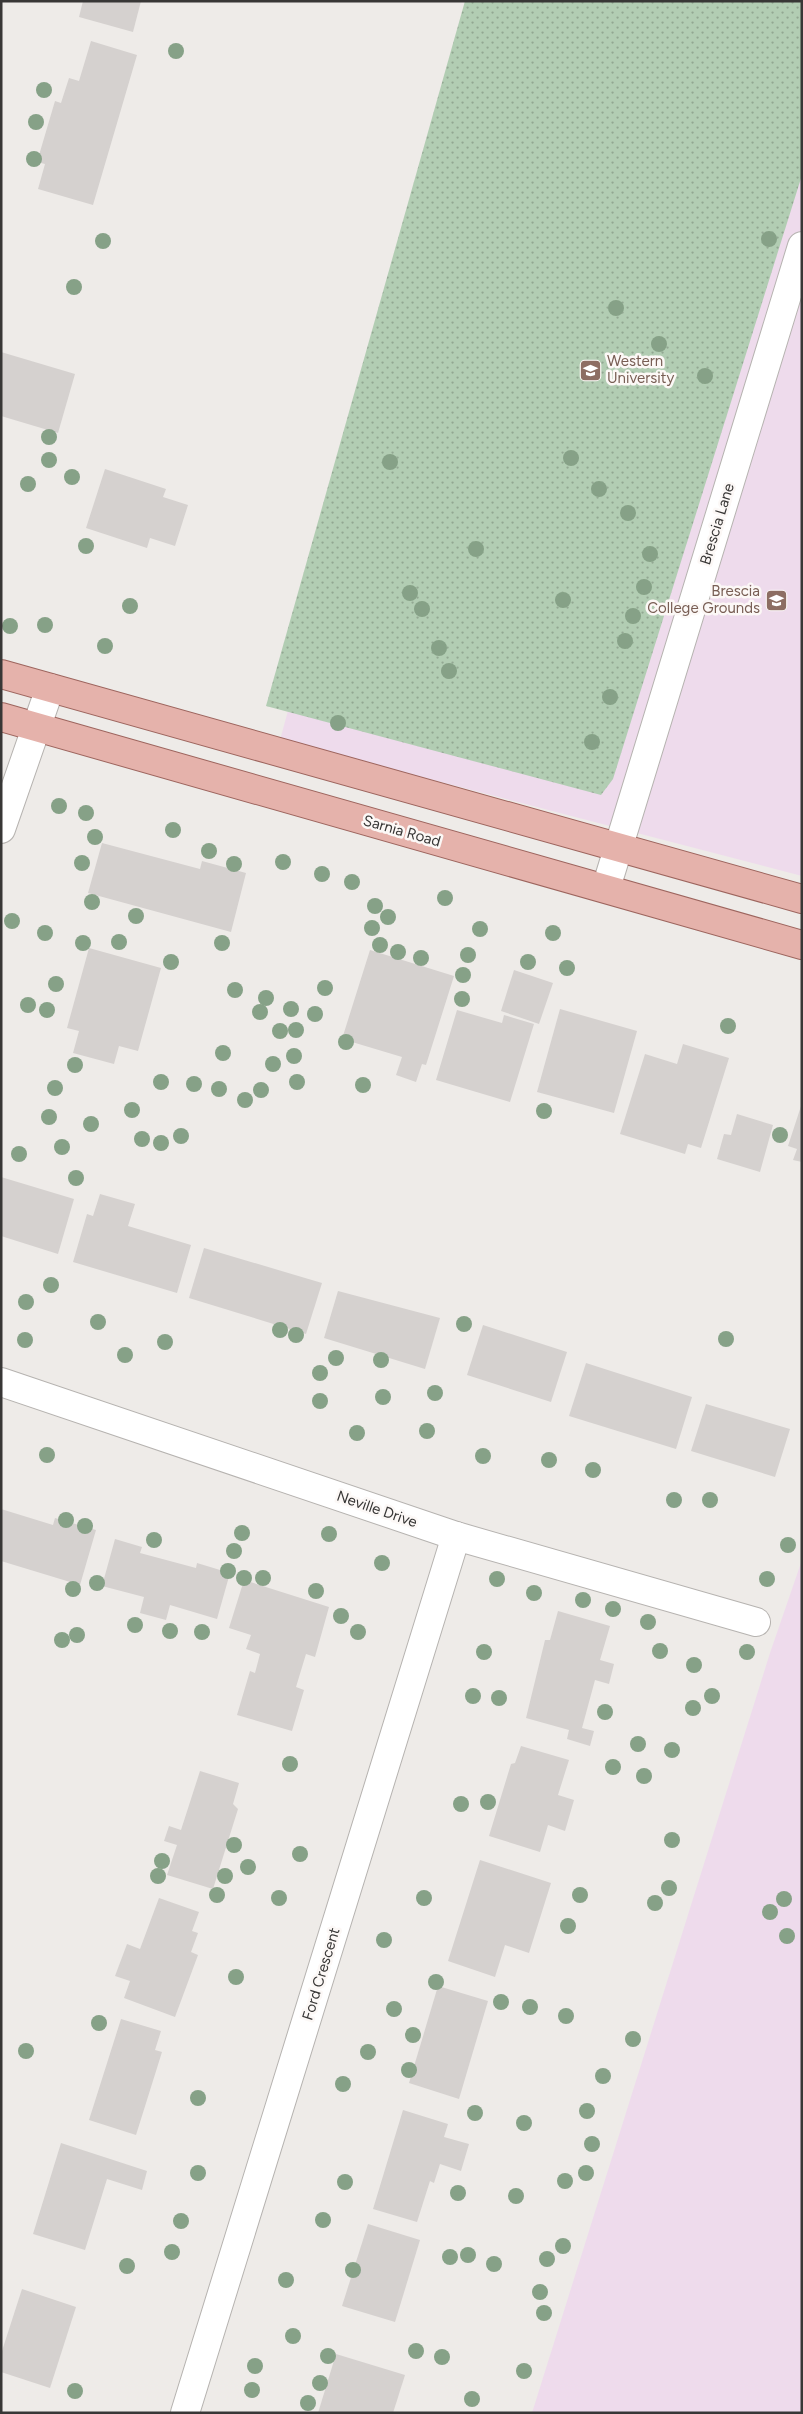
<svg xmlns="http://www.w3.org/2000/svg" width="803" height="2414" viewBox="0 0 803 2414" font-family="Figtree,sans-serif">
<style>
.education{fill:#eedbec}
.grass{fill:url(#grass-dots)}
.building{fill:#d5d1cf}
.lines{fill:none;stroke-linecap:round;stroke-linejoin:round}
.minor-casing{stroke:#b6b3b0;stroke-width:30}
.major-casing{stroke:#9d655e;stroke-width:30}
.minor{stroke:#fff;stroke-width:28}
.major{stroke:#e5b2ab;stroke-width:28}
.tree{fill:#86a187}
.labels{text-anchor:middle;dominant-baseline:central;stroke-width:5;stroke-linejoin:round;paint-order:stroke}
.education-label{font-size:15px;fill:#785e54;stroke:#fcf8f6;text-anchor:start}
.street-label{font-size:15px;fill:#383736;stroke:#fcf8f6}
</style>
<defs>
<pattern id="grass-dots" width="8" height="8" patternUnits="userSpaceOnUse" patternTransform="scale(1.25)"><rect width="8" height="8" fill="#b2cdb3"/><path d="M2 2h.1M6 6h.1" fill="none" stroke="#92a792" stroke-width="1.8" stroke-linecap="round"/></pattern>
</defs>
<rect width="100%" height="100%" fill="#eeebe8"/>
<g class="education">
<polygon points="482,1 802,1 802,876 280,740"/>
<polygon points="802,1560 802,2413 532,2413 770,1653"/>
</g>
<polygon class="grass" points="465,1 802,1 802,175 613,779 601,795 266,706"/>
<g class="building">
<polygon points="83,1 141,1 133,32 79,17"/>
<polygon points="91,41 137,55 93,205 38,189 45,164 37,162 55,101 61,103 69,78 79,81"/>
<polygon points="1,352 75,374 58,433 1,416"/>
<polygon points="105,469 166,489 163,497 188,505 175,546 150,538 147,548 86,528"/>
<polygon points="102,843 200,869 202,861 246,873 231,932 88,893"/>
<polygon points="89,948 161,968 138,1051 119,1046 114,1064 73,1053 79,1031 67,1028"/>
<polygon points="370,950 454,976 426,1065 422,1064 416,1082 396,1075 402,1057 342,1039"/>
<polygon points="514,970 553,983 539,1024 501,1011"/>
<polygon points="560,1009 637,1031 614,1113 537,1092"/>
<polygon points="457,1010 502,1023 504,1015 534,1024 510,1102 436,1080"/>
<polygon points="683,1044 729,1058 701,1148 688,1144 685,1154 620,1134 645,1054 677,1064"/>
<polygon points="802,1103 802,1162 793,1160 797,1149 788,1146"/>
<polygon points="737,1114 773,1125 760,1172 717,1159 724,1134 731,1135"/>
<polygon points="1,1177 74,1199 58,1254 1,1236"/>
<polygon points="100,1194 135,1204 128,1226 191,1245 177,1293 73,1262 87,1214 93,1216"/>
<polygon points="204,1248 322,1283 306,1334 189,1298"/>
<polygon points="338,1291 440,1318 425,1369 324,1338"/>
<polygon points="483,1325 567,1352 551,1402 467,1375"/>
<polygon points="586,1363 692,1397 676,1449 569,1416"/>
<polygon points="706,1404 790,1429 775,1477 691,1451"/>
<polygon points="1,1509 53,1525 55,1518 96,1530 80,1585 1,1561"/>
<polygon points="115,1539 142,1547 140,1553 196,1568 197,1563 230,1573 217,1619 170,1605 166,1620 140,1613 144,1597 102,1586"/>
<polygon points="244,1580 329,1607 315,1657 306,1654 296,1687 304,1690 292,1731 237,1715 250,1671 255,1673 260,1654 246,1649 251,1635 229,1628"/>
<polygon points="558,1611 610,1626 600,1660 614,1664 609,1684 595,1680 582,1728 594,1731 590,1746 567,1739 569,1730 526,1718 545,1640 550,1640"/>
<polygon points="521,1746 569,1760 558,1795 574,1800 565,1831 548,1825 540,1852 489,1836 511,1764 515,1763"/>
<polygon points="200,1771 239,1783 233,1804 238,1809 213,1889 167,1875 177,1845 164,1841 169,1826 181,1830"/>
<polygon points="480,1860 551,1883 529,1953 505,1945 495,1977 448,1961"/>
<polygon points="159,1898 199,1912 192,1931 198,1933 191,1952 198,1955 175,2017 124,1998 130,1981 115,1976 127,1944 140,1949"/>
<polygon points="438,1986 488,2001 459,2099 409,2083"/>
<polygon points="121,2019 161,2031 155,2050 162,2052 136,2135 89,2120"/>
<polygon points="403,2110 448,2124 444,2137 469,2144 461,2171 440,2164 434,2183 430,2181 417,2222 373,2209"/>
<polygon points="61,2143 147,2171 142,2190 107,2179 85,2250 33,2234"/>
<polygon points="368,2224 420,2240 395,2322 342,2306"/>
<polygon points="22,2289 76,2307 50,2388 1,2372 1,2354"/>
<polygon points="336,2354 405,2375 393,2413 318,2413"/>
</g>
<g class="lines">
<defs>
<g id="minor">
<polyline points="1,829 50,688"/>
<polyline points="606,888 802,246"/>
<polyline points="1,1382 456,1536 756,1622"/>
<polyline points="185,2413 456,1536"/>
</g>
<g id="major">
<polyline points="1,674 802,899"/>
<polyline points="1,717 802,945"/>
</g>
</defs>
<use href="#minor" class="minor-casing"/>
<use href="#major" class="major-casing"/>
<use href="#minor" class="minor"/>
<use href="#major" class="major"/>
</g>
<g class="tree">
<circle cx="176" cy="51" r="8"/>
<circle cx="44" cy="90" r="8"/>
<circle cx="36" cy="122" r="8"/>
<circle cx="34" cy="159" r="8"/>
<circle cx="769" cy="239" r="8"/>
<circle cx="103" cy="241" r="8"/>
<circle cx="74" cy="287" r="8"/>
<circle cx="616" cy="308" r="8"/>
<circle cx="659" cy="344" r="8"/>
<circle cx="705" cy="376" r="8"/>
<circle cx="49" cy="437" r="8"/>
<circle cx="571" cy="458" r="8"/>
<circle cx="49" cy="460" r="8"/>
<circle cx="390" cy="462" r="8"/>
<circle cx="72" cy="477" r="8"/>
<circle cx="28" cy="484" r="8"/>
<circle cx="599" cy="489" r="8"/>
<circle cx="628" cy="513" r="8"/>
<circle cx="86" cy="546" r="8"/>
<circle cx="476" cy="549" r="8"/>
<circle cx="650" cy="554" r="8"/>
<circle cx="644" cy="587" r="8"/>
<circle cx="410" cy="593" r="8"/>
<circle cx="563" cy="600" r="8"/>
<circle cx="130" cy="606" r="8"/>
<circle cx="422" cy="609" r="8"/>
<circle cx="633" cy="616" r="8"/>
<circle cx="45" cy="625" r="8"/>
<circle cx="10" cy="626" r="8"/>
<circle cx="625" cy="641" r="8"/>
<circle cx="105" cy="646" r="8"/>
<circle cx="439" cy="648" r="8"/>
<circle cx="449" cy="671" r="8"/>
<circle cx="610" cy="697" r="8"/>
<circle cx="338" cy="723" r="8"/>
<circle cx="592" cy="742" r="8"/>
<circle cx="59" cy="806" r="8"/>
<circle cx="86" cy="813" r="8"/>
<circle cx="173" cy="830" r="8"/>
<circle cx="95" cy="837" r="8"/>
<circle cx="209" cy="851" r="8"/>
<circle cx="283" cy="862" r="8"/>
<circle cx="82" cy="863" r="8"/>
<circle cx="234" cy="864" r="8"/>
<circle cx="322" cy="874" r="8"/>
<circle cx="352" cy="882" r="8"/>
<circle cx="445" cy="898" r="8"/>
<circle cx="92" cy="902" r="8"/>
<circle cx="375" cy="906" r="8"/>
<circle cx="136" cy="916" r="8"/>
<circle cx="388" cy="917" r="8"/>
<circle cx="12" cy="921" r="8"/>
<circle cx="372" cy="928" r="8"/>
<circle cx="480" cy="929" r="8"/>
<circle cx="45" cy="933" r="8"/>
<circle cx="553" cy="933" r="8"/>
<circle cx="119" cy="942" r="8"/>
<circle cx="83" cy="943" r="8"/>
<circle cx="222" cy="943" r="8"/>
<circle cx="380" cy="945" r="8"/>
<circle cx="398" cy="952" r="8"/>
<circle cx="468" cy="955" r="8"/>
<circle cx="421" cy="958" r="8"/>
<circle cx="171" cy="962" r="8"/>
<circle cx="528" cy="962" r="8"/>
<circle cx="567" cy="968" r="8"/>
<circle cx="463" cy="975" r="8"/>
<circle cx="56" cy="984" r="8"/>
<circle cx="325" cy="988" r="8"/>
<circle cx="235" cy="990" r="8"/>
<circle cx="266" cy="998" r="8"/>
<circle cx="462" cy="999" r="8"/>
<circle cx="28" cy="1005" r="8"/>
<circle cx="291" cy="1009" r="8"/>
<circle cx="47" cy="1010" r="8"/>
<circle cx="260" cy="1012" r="8"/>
<circle cx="315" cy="1014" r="8"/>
<circle cx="728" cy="1026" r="8"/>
<circle cx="296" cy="1030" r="8"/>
<circle cx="280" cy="1031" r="8"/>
<circle cx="346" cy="1042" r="8"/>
<circle cx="223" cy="1053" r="8"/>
<circle cx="294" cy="1056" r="8"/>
<circle cx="273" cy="1064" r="8"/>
<circle cx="75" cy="1065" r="8"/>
<circle cx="161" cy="1082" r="8"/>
<circle cx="297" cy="1082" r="8"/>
<circle cx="194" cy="1084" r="8"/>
<circle cx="363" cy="1085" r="8"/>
<circle cx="55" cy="1088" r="8"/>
<circle cx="219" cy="1089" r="8"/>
<circle cx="261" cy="1090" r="8"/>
<circle cx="245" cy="1100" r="8"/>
<circle cx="132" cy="1110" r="8"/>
<circle cx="544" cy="1111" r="8"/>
<circle cx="49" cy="1117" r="8"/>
<circle cx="91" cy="1124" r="8"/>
<circle cx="780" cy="1135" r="8"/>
<circle cx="181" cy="1136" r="8"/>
<circle cx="142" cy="1139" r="8"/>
<circle cx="161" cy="1143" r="8"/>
<circle cx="62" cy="1147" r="8"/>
<circle cx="19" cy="1154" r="8"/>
<circle cx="76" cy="1178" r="8"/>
<circle cx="51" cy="1285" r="8"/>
<circle cx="26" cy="1302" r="8"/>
<circle cx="98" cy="1322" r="8"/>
<circle cx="464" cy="1324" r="8"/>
<circle cx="280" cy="1330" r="8"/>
<circle cx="296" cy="1335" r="8"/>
<circle cx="726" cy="1339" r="8"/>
<circle cx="25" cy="1340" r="8"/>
<circle cx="165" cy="1342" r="8"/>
<circle cx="125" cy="1355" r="8"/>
<circle cx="336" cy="1358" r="8"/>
<circle cx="381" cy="1360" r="8"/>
<circle cx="320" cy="1373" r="8"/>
<circle cx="435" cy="1393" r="8"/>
<circle cx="383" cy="1397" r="8"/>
<circle cx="320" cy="1401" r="8"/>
<circle cx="427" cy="1431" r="8"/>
<circle cx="357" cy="1433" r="8"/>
<circle cx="47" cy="1455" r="8"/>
<circle cx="483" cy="1456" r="8"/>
<circle cx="549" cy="1460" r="8"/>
<circle cx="593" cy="1470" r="8"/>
<circle cx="674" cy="1500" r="8"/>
<circle cx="710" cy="1500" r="8"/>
<circle cx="66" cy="1520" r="8"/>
<circle cx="85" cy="1526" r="8"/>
<circle cx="242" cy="1533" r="8"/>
<circle cx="329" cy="1534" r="8"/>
<circle cx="154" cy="1540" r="8"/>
<circle cx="788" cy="1545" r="8"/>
<circle cx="234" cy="1551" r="8"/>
<circle cx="382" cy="1563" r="8"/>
<circle cx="228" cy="1571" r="8"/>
<circle cx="244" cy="1578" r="8"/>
<circle cx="263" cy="1578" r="8"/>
<circle cx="497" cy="1579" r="8"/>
<circle cx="767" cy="1579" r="8"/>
<circle cx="97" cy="1583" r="8"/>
<circle cx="73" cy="1589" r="8"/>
<circle cx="316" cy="1591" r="8"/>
<circle cx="534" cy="1593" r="8"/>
<circle cx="583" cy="1600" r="8"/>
<circle cx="613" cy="1609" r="8"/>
<circle cx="341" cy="1616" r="8"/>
<circle cx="648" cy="1622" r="8"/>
<circle cx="135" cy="1625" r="8"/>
<circle cx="170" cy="1631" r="8"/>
<circle cx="202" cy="1632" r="8"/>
<circle cx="358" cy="1632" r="8"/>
<circle cx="77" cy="1635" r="8"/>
<circle cx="62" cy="1640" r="8"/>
<circle cx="660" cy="1651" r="8"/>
<circle cx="484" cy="1652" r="8"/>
<circle cx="747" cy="1652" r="8"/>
<circle cx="694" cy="1665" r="8"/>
<circle cx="473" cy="1696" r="8"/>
<circle cx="712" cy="1696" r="8"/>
<circle cx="499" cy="1698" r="8"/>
<circle cx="693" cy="1708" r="8"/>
<circle cx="605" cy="1712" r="8"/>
<circle cx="638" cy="1744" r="8"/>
<circle cx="672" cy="1750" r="8"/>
<circle cx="290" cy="1764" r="8"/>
<circle cx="613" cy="1767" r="8"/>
<circle cx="644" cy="1776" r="8"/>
<circle cx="488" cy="1802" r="8"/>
<circle cx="461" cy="1804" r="8"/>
<circle cx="672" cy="1840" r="8"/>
<circle cx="234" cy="1845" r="8"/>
<circle cx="300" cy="1854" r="8"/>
<circle cx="162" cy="1861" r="8"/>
<circle cx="248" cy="1867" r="8"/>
<circle cx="158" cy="1876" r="8"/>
<circle cx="225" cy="1876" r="8"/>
<circle cx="669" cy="1888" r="8"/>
<circle cx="217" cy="1895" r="8"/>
<circle cx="580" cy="1895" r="8"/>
<circle cx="279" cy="1898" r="8"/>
<circle cx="424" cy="1898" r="8"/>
<circle cx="784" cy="1899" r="8"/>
<circle cx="655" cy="1903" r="8"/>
<circle cx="770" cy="1912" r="8"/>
<circle cx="568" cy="1926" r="8"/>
<circle cx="787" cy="1936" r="8"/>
<circle cx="384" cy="1940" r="8"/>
<circle cx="236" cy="1977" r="8"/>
<circle cx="436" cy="1982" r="8"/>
<circle cx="501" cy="2002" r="8"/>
<circle cx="530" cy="2007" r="8"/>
<circle cx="394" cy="2009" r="8"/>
<circle cx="566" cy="2016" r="8"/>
<circle cx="99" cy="2023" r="8"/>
<circle cx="413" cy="2035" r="8"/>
<circle cx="633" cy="2039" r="8"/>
<circle cx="26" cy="2051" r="8"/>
<circle cx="368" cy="2052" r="8"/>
<circle cx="409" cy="2070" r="8"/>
<circle cx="603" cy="2076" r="8"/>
<circle cx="343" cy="2084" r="8"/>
<circle cx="198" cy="2098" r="8"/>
<circle cx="587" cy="2111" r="8"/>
<circle cx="475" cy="2113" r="8"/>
<circle cx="524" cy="2123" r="8"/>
<circle cx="592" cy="2144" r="8"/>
<circle cx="198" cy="2173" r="8"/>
<circle cx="586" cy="2173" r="8"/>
<circle cx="565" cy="2181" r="8"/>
<circle cx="345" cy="2182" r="8"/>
<circle cx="458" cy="2193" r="8"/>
<circle cx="516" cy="2196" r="8"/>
<circle cx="323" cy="2220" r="8"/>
<circle cx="181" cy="2221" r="8"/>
<circle cx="563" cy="2246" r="8"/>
<circle cx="172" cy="2252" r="8"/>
<circle cx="468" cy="2255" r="8"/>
<circle cx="450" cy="2257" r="8"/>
<circle cx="547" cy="2259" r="8"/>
<circle cx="494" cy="2264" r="8"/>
<circle cx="127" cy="2266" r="8"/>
<circle cx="353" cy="2270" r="8"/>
<circle cx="286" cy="2280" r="8"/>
<circle cx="540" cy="2292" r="8"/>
<circle cx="544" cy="2313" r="8"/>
<circle cx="293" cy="2336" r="8"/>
<circle cx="416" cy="2351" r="8"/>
<circle cx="328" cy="2356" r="8"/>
<circle cx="442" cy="2357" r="8"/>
<circle cx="255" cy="2366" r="8"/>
<circle cx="524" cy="2371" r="8"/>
<circle cx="320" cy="2383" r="8"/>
<circle cx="252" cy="2390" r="8"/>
<circle cx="75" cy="2391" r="8"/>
<circle cx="472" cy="2399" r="8"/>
<circle cx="308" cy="2403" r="8"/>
</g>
<defs>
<symbol id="university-square" viewBox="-11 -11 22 22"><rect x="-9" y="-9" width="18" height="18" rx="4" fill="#8d6e63" stroke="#fcf8f6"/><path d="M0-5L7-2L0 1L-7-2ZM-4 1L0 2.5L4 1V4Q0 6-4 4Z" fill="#fff"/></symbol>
</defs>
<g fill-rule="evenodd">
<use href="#university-square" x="578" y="358" width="25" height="25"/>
<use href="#university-square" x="764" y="588" width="25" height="25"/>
</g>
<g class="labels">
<g class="education-label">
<text x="607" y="361">Western<tspan x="607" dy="17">University</tspan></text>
<text x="760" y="591" text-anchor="end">Brescia<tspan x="760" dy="17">College Grounds</tspan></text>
</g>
<g class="street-label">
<text transform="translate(717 524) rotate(-73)">Brescia Lane</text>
<text transform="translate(402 831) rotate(16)">Sarnia Road</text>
<text transform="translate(377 1509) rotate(19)">Neville Drive</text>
<text transform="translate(321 1974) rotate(-73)">Ford Crescent</text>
</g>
</g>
<rect width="803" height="2414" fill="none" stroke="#383736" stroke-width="5"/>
</svg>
